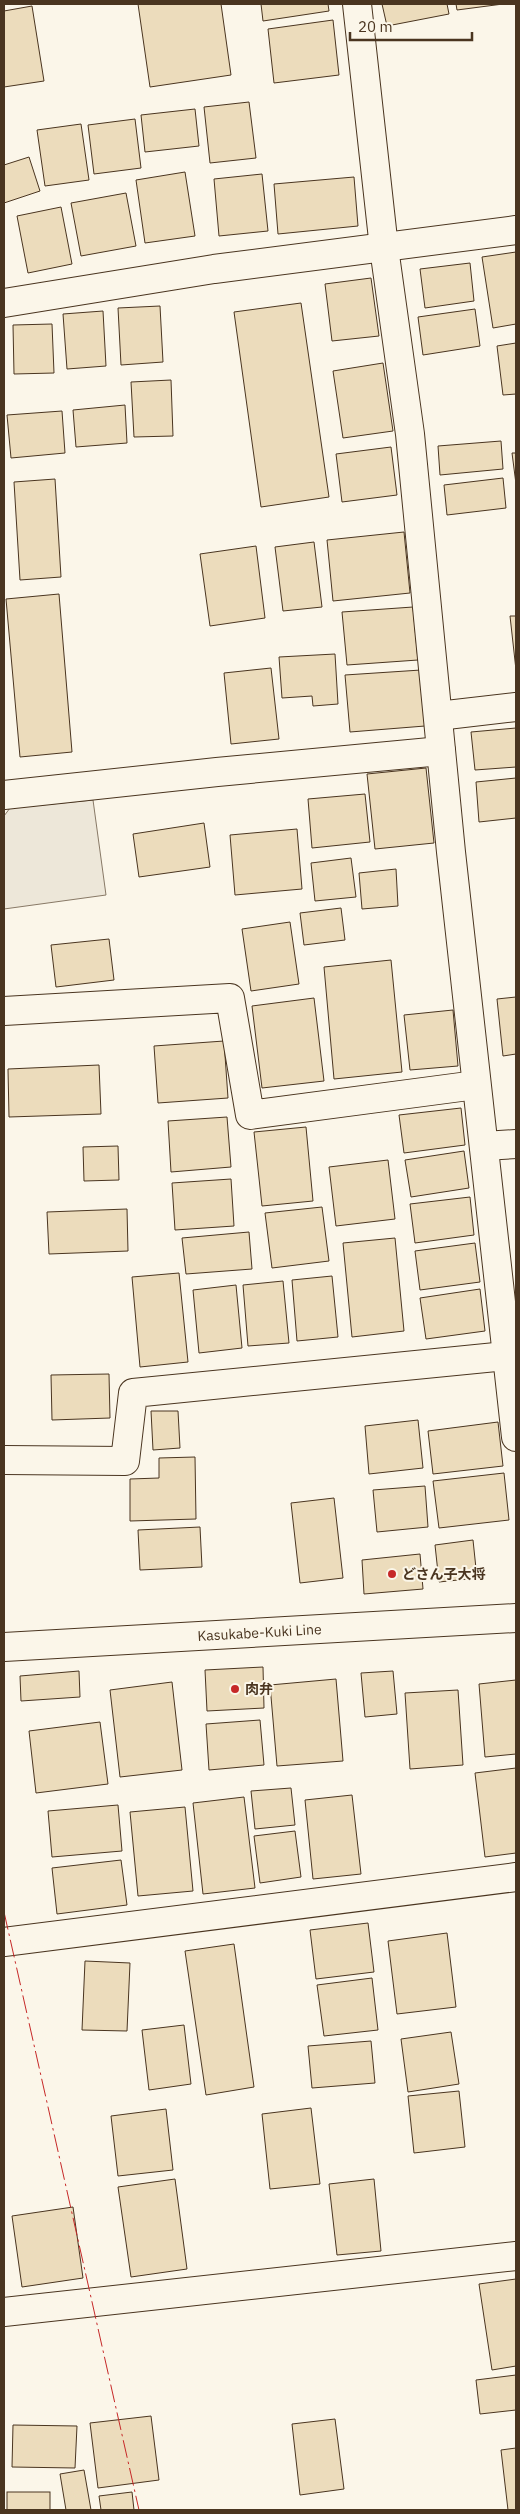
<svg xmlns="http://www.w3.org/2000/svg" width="520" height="2514" viewBox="0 0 520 2514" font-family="'IBM Plex Sans','Noto Sans JP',sans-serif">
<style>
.parking{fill:#ede7d9;stroke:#887966}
.building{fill:#ecdcbc;stroke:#4a3520}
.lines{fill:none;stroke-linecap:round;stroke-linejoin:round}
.minor-casing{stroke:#4a3520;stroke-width:30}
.major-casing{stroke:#4a3520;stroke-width:30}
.minor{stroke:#fbf6e9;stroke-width:28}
.major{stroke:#fbf6e9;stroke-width:28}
.power{stroke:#c62828;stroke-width:1;stroke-dasharray:18 4 2.5 4;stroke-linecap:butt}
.poi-dot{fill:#c62828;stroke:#fbf6e9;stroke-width:2}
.labels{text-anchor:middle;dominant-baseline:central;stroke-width:4;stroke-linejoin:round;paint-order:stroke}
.poi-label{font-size:14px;font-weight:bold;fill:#4a3520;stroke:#fbf6e9;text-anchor:start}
.street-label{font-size:14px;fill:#4a3520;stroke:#fbf6e9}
</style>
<rect width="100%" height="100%" fill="#fbf6e9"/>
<polygon class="parking" points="93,800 106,895 4,909 4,816 10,808"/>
<g class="building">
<polygon points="138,4 221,4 231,75 150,87"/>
<polygon points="261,4 328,4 329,11 263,21"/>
<polygon points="382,4 447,4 449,14 387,26"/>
<polygon points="456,4 503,4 457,10"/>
<polygon points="32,6 44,81 4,87 4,11"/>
<polygon points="333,20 339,75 274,83 268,29"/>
<polygon points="249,102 256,158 210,163 204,107"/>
<polygon points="195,109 199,146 145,152 141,115"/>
<polygon points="135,119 141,168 94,174 88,125"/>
<polygon points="81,124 89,180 45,186 37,130"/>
<polygon points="29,157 40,191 4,203 4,165"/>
<polygon points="185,172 195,236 145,243 136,180"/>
<polygon points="262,174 268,231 219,236 214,179"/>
<polygon points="354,177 358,226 278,234 274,184"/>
<polygon points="126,193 136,246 81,256 71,203"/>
<polygon points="61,207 72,264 28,273 17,216"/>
<polygon points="516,252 516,324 493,328 482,257"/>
<polygon points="470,263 474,301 425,308 420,269"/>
<polygon points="371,278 379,336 332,341 325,284"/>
<polygon points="301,303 329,497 261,507 234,312"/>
<polygon points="160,306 163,362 121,365 118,308"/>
<polygon points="475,309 480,346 423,355 418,317"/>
<polygon points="103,311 106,366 67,369 63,314"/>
<polygon points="52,324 54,373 14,374 13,325"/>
<polygon points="516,343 516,394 503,395 497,346"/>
<polygon points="383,363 393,431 343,438 333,371"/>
<polygon points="171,380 173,436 134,437 131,382"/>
<polygon points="125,405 127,443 76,447 73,410"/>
<polygon points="62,411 65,453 11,458 7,415"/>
<polygon points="501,441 503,469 440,475 438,446"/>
<polygon points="391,447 397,495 342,502 336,454"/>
<polygon points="512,453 516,453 516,484"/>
<polygon points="503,478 506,508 447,515 444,485"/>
<polygon points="55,479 61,577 20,580 14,482"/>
<polygon points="404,532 410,593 333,601 327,540"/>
<polygon points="314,542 322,607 283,611 275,547"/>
<polygon points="256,546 265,618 210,626 200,554"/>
<polygon points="59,594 72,752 20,757 6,599"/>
<polygon points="413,607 418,660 347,665 342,612"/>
<polygon points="510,616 516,616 516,670"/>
<polygon points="335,654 338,704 313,706 312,696 282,698 279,657"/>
<polygon points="271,668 279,739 231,744 224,673"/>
<polygon points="421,670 425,726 350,732 345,675"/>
<polygon points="516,728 516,767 475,770 471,732"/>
<polygon points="426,768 434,843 375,849 367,774"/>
<polygon points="516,778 516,818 479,822 476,782"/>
<polygon points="365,794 370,842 312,848 308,799"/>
<polygon points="204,823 210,867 139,877 133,834"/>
<polygon points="297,829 302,889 235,895 230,835"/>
<polygon points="351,858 356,897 315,901 311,863"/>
<polygon points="396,869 398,906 362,909 359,873"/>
<polygon points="341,908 345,940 304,945 300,913"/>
<polygon points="290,922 299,984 251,991 242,929"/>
<polygon points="109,939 114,980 56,987 51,945"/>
<polygon points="391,960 402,1072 334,1079 324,967"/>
<polygon points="516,997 516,1054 503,1056 497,999"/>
<polygon points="314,998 324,1081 262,1088 252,1006"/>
<polygon points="453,1010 458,1066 410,1070 404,1015"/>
<polygon points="224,1041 228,1098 158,1103 154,1046"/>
<polygon points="99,1065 101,1114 9,1117 8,1069"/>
<polygon points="461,1108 465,1145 404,1153 399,1115"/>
<polygon points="227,1117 231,1167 171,1172 168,1121"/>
<polygon points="306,1127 313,1201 262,1206 254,1132"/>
<polygon points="118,1146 119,1180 84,1181 83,1147"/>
<polygon points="464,1151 469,1188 411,1197 405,1160"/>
<polygon points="388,1160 395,1219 336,1226 329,1167"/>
<polygon points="231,1179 234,1226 175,1230 172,1183"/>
<polygon points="470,1197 474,1235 415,1243 410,1204"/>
<polygon points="322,1207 329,1261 272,1268 265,1213"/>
<polygon points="127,1209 128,1251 49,1254 47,1212"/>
<polygon points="249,1232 252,1269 186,1274 182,1238"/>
<polygon points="395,1238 404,1331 352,1337 343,1243"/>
<polygon points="475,1243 480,1282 420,1290 415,1251"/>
<polygon points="179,1273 188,1362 140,1367 132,1277"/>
<polygon points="332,1276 338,1337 297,1341 292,1280"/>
<polygon points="283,1281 289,1343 248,1346 243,1285"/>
<polygon points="236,1285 242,1348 199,1353 193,1290"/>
<polygon points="480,1289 485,1331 426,1339 420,1298"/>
<polygon points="109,1374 110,1418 52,1420 51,1375"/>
<polygon points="151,1411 178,1411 180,1448 153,1450"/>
<polygon points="418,1420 423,1468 369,1474 365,1426"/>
<polygon points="498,1422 503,1466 433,1474 428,1431"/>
<polygon points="195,1457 196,1519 130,1521 130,1479 159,1478 159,1458"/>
<polygon points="504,1473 509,1520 439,1528 433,1481"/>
<polygon points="425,1486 428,1527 377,1532 373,1490"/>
<polygon points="334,1498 343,1578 300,1583 291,1503"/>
<polygon points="200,1527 202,1567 140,1570 138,1530"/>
<polygon points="473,1540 477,1578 439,1582 435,1545"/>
<polygon points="420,1554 423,1589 364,1594 362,1560"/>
<polygon points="263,1667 264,1708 207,1711 205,1670"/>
<polygon points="79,1671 80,1697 21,1701 20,1676"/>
<polygon points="393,1671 397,1714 365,1717 361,1673"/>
<polygon points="336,1679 343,1761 277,1766 270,1685"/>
<polygon points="516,1680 516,1754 485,1757 479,1684"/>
<polygon points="172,1682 182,1770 120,1777 110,1690"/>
<polygon points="458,1690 463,1765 410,1769 405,1693"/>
<polygon points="260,1720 264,1765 209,1770 206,1724"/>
<polygon points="100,1722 108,1784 36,1793 29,1731"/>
<polygon points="516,1768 516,1853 485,1857 475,1773"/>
<polygon points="291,1788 295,1825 255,1829 251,1791"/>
<polygon points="352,1795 361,1874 313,1879 305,1800"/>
<polygon points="244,1797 255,1888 203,1894 193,1803"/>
<polygon points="118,1805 122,1851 52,1857 48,1811"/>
<polygon points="185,1807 193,1891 138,1896 130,1812"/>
<polygon points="295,1831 301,1877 260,1883 254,1836"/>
<polygon points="121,1860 127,1905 57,1914 52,1868"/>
<polygon points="368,1923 374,1972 316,1979 310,1930"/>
<polygon points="447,1933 456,2007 397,2014 388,1941"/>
<polygon points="234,1944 254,2087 206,2095 185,1951"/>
<polygon points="85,1961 130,1963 127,2031 82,2030"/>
<polygon points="372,1978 378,2030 324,2036 317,1985"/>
<polygon points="184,2025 191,2084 149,2090 142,2030"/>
<polygon points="451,2032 459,2084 408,2092 401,2039"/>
<polygon points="371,2041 375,2083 312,2088 308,2046"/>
<polygon points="459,2091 465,2147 414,2153 408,2096"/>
<polygon points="311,2108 320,2184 270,2189 262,2114"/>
<polygon points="166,2109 173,2170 118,2176 111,2116"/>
<polygon points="175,2179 187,2269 131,2277 118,2187"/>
<polygon points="374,2179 381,2251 337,2255 329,2184"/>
<polygon points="73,2207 83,2278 22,2287 12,2216"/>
<polygon points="516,2279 516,2366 492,2370 479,2284"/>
<polygon points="516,2375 516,2410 480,2414 476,2380"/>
<polygon points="151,2416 159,2480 98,2488 90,2423"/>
<polygon points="335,2419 344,2489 300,2495 292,2424"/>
<polygon points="13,2425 77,2426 75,2468 12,2467"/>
<polygon points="516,2448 516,2510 508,2510 501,2450"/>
<polygon points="84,2470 91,2510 66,2510 60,2474"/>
<rect x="7" y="2492" width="43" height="18"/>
<polygon points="132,2492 134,2510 101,2510 99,2496"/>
</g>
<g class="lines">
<defs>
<g id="minor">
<polyline points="357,4 384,248 410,434 451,852 516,1437"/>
<polyline points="4,303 214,269 516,230"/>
<polyline points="438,716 516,707"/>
<polyline points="4,795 217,772 441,751"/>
<polyline points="4,1011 230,998 250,1115 476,1085"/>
<polyline points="484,1146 516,1144"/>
<polyline points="4,1460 125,1461 133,1393 506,1356"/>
<polyline points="4,1942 516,1877"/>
<polyline points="4,2312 516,2256"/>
</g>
<g id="major">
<path id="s1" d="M4,1647l512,-29"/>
</g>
</defs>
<use href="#minor" class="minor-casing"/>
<use href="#major" class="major-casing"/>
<use href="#minor" class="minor"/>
<use href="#major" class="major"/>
<polyline class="power" points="4,1912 139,2510"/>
</g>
<g class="poi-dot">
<circle cx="392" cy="1574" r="5"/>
<circle cx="235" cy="1689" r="5"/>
</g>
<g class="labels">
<g class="poi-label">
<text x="402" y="1574">どさん子大将</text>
<text x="245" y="1689">肉弁</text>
</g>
<g class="street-label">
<text stroke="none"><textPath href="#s1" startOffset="256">Kasukabe-Kuki Line</textPath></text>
</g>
</g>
<rect width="520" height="2514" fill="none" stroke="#4a3520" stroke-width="10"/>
<path d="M350 32v8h122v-8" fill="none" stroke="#4a3520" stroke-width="2.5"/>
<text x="358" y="32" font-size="15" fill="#4a3520" stroke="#fbf6e9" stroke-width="4" paint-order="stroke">20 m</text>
</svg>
